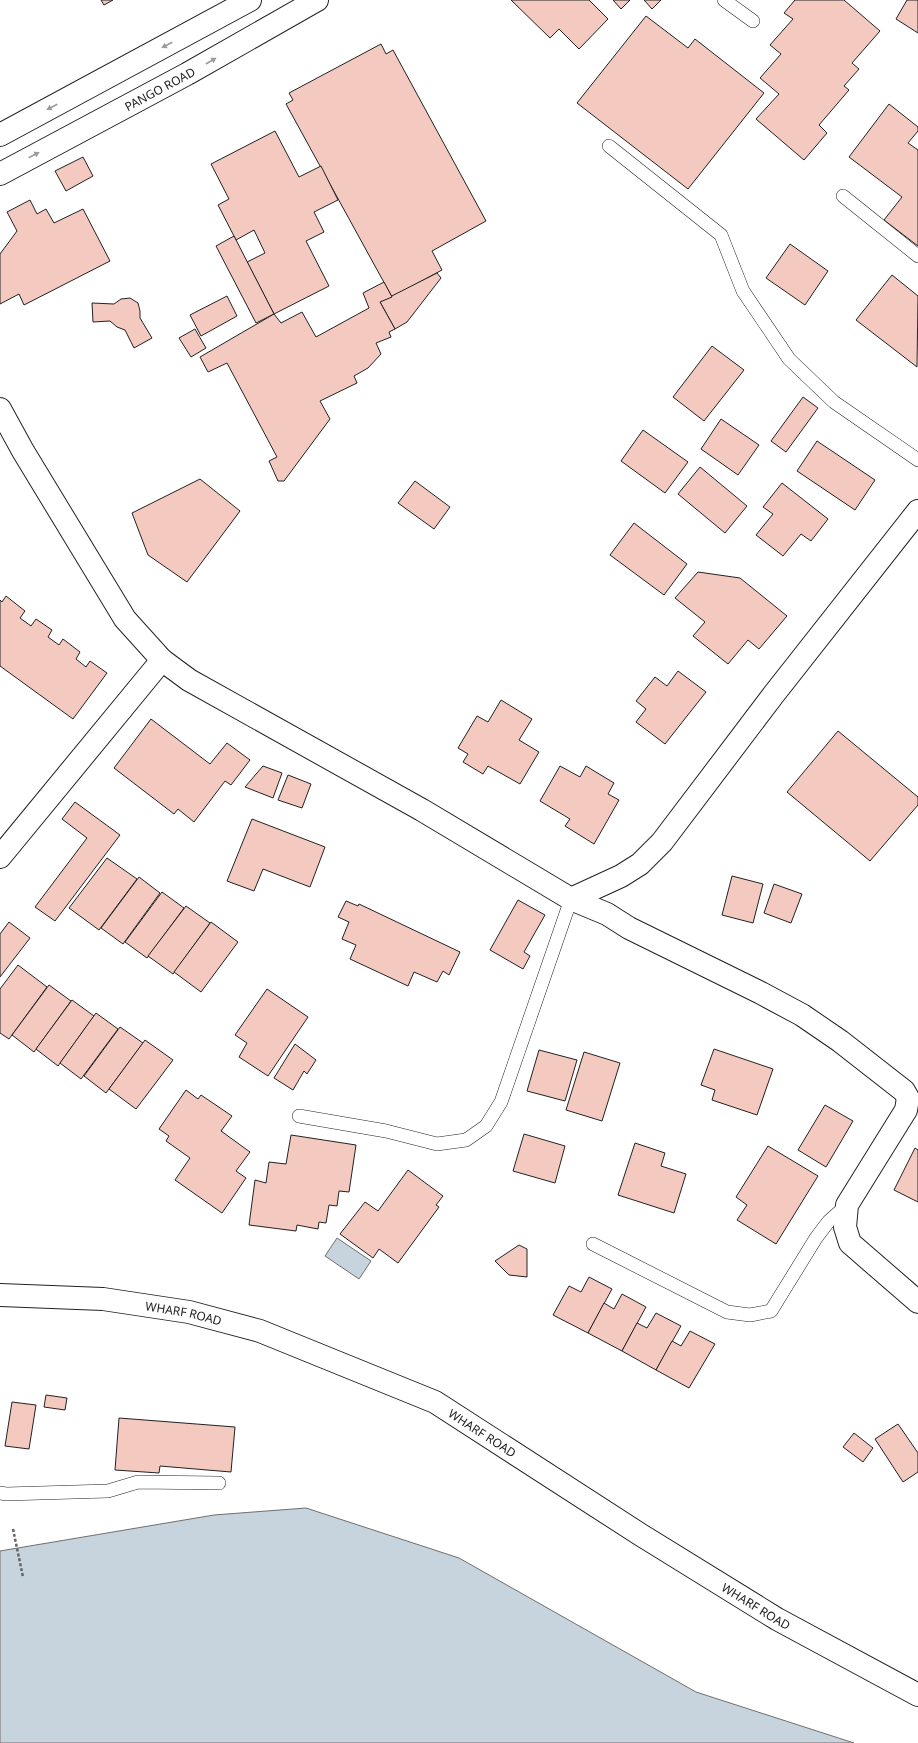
<svg xmlns="http://www.w3.org/2000/svg" width="918" height="1743" viewBox="0 0 918 1743" font-family="'Noto Sans',sans-serif">
<style>
.water{fill:#c7d3dd;stroke:#6f6f6f}
.building{fill:#f3c9c0;stroke:#222}
.lines{fill:none;stroke-linecap:round;stroke-linejoin:round}
.lane-casing{stroke:#222;stroke-width:14}
.street-casing{stroke:#222;stroke-width:24}
.secondary-casing{stroke:#222;stroke-width:24}
.path{stroke:#646464;stroke-width:2.5;stroke-dasharray:3 2;stroke-linecap:butt}
.lane{stroke:#fff;stroke-width:13}
.street{stroke:#fff;stroke-width:22}
.secondary{stroke:#fff;stroke-width:22}
.oneway{fill:#9c9c9c}
.labels{text-anchor:middle;dominant-baseline:central;stroke-width:3;stroke-linejoin:round;paint-order:stroke}
.street-label{font-size:12px;fill:#222;stroke:#fff}
</style>
<rect width="100%" height="100%" fill="#fff"/>
<g class="water">
<polygon points="337,1238 371,1261 359,1279 325,1256"/>
<polygon points="306,1508 459,1558 696,1692 854,1743 0,1743 0,1551 214,1515"/>
</g>
<g class="building">
<polygon points="101,0 113,0 104,5"/>
<polygon points="511,0 589,0 608,19 579,49 559,29 550,38"/>
<polygon points="613,0 630,0 621,9"/>
<polygon points="644,0 661,0 652,9"/>
<polygon points="795,0 844,0 880,31 852,63 859,69 844,86 849,90 819,125 827,133 804,160 756,119 779,94 760,78 781,54 770,45 793,19 784,13"/>
<polygon points="907,0 918,0 918,33 896,19"/>
<polygon points="646,16 688,48 695,39 764,93 688,189 577,103"/>
<polygon points="381,44 386,54 393,50 486,221 432,251 442,270 392,297 286,104 293,100 289,93"/>
<polygon points="889,104 918,127 918,131 908,143 918,150 918,246 884,220 902,197 849,157"/>
<polygon points="275,131 299,177 321,166 338,200 314,212 324,232 306,241 329,286 274,314 247,262 265,253 254,230 236,240 218,205 229,199 211,164"/>
<polygon points="83,157 93,176 66,191 55,171"/>
<polygon points="30,200 37,214 46,209 54,223 83,209 110,261 24,305 19,294 0,304 0,254 17,231 7,212"/>
<polygon points="234,236 274,314 256,323 216,246"/>
<polygon points="790,244 828,271 805,305 766,278"/>
<polygon points="437,273 441,278 407,322 395,329 380,302"/>
<polygon points="892,275 918,296 917,367 856,320"/>
<polygon points="384,282 392,297 380,302 395,329 389,332 391,337 376,343 381,354 368,368 354,376 357,383 320,401 330,419 284,481 278,481 269,461 277,457 227,363 208,372 200,357 274,314 281,323 302,312 316,337 369,308 363,293"/>
<polygon points="227,296 237,316 201,336 190,315"/>
<polygon points="130,298 138,303 140,311 140,318 152,338 134,348 125,330 117,327 110,321 93,322 92,303 114,304 121,299"/>
<polygon points="195,329 206,348 191,357 179,338"/>
<polygon points="712,346 744,370 704,421 673,397"/>
<polygon points="803,397 818,408 786,452 771,441"/>
<polygon points="721,419 759,445 738,475 701,449"/>
<polygon points="643,430 688,462 665,493 621,461"/>
<polygon points="817,441 875,480 855,510 797,471"/>
<polygon points="700,467 747,506 725,533 678,494"/>
<polygon points="200,479 240,511 187,582 148,555 132,513"/>
<polygon points="415,481 450,507 434,529 398,503"/>
<polygon points="782,483 828,519 811,541 801,534 783,556 756,535 773,514 763,507"/>
<polygon points="634,523 687,564 664,595 610,555"/>
<polygon points="698,572 740,578 787,616 759,649 748,640 728,664 693,636 705,622 675,598"/>
<polygon points="6,596 25,611 20,618 31,626 36,619 52,630 48,637 59,645 63,639 80,652 76,659 86,667 90,661 107,673 73,719 0,666 0,600 2,602"/>
<polygon points="678,671 706,692 665,744 636,722 646,709 636,701 655,677 667,686"/>
<polygon points="501,700 532,719 519,740 539,752 520,784 488,766 483,774 463,762 468,754 458,748 477,716 488,722"/>
<polygon points="151,719 210,764 227,743 250,760 231,785 225,781 194,822 178,809 174,814 114,768"/>
<polygon points="838,731 918,797 918,805 870,861 787,792"/>
<polygon points="263,766 282,773 273,798 245,787"/>
<polygon points="560,766 580,777 586,766 614,783 608,794 619,800 594,844 565,826 570,819 540,801"/>
<polygon points="288,775 311,784 302,808 278,800"/>
<polygon points="75,802 120,835 55,921 35,907 87,838 62,819"/>
<polygon points="252,819 325,847 310,887 263,869 254,891 227,881"/>
<polygon points="107,858 137,879 99,930 69,908"/>
<polygon points="732,876 763,884 753,923 722,915"/>
<polygon points="139,877 160,893 123,944 101,928"/>
<polygon points="774,884 802,894 791,923 764,913"/>
<polygon points="162,892 184,908 147,958 125,942"/>
<polygon points="518,900 545,915 524,952 530,956 523,969 490,950"/>
<polygon points="346,901 358,906 359,904 460,952 449,975 443,971 437,982 414,972 408,986 350,959 356,945 342,939 349,922 338,917"/>
<polygon points="186,906 210,923 173,974 148,956"/>
<polygon points="9,922 30,938 0,977 0,934"/>
<polygon points="211,922 238,942 201,992 174,972"/>
<polygon points="18,965 47,987 9,1039 0,1033 0,989"/>
<polygon points="49,985 71,1001 34,1052 12,1035"/>
<polygon points="267,989 308,1017 268,1076 239,1057 247,1043 235,1035"/>
<polygon points="72,1000 94,1016 58,1066 36,1049"/>
<polygon points="96,1013 118,1029 81,1079 60,1063"/>
<polygon points="120,1027 143,1043 106,1093 84,1076"/>
<polygon points="145,1040 173,1060 136,1109 109,1089"/>
<polygon points="295,1044 316,1060 307,1074 304,1071 293,1090 274,1078"/>
<polygon points="714,1049 773,1069 757,1115 712,1100 715,1090 701,1085"/>
<polygon points="539,1050 577,1060 565,1101 527,1091"/>
<polygon points="584,1052 620,1063 602,1121 566,1110"/>
<polygon points="186,1090 198,1099 201,1095 232,1116 221,1131 250,1152 236,1171 246,1178 222,1213 175,1180 190,1158 166,1141 169,1136 159,1129"/>
<polygon points="825,1105 853,1121 826,1167 798,1150"/>
<polygon points="524,1134 565,1146 555,1183 513,1171"/>
<polygon points="291,1135 356,1145 349,1192 339,1191 337,1206 329,1205 326,1223 319,1222 318,1229 297,1225 296,1231 249,1225 255,1180 266,1183 269,1162 286,1164"/>
<polygon points="635,1143 665,1153 661,1166 686,1174 674,1213 618,1195"/>
<polygon points="768,1146 818,1176 776,1244 737,1220 747,1205 736,1197"/>
<polygon points="915,1148 918,1150 918,1202 894,1190"/>
<polygon points="408,1170 443,1196 436,1205 439,1207 398,1263 379,1249 373,1258 340,1234 365,1202 378,1211"/>
<polygon points="519,1245 527,1249 527,1277 509,1275 495,1261"/>
<polygon points="589,1277 612,1289 588,1333 553,1315 569,1286 581,1292"/>
<polygon points="622,1294 646,1307 622,1351 588,1333 604,1303 614,1309"/>
<polygon points="656,1313 681,1326 656,1370 622,1351 637,1323 647,1328"/>
<polygon points="690,1331 715,1344 689,1388 656,1370 672,1341 681,1346"/>
<polygon points="46,1395 67,1398 65,1410 44,1407"/>
<polygon points="12,1402 36,1405 29,1449 5,1446"/>
<polygon points="119,1418 235,1427 231,1472 160,1466 159,1473 115,1470"/>
<polygon points="898,1424 918,1453 918,1472 903,1482 875,1439"/>
<polygon points="854,1433 873,1448 863,1462 843,1447"/>
</g>
<g class="lines">
<defs>
<g id="lane">
<polyline points="724,0 753,21"/>
<polyline points="609,146 721,235 743,291 789,359 834,402 918,460"/>
<polyline points="843,196 918,256"/>
<polyline points="299,1116 386,1131 437,1144 466,1140 486,1126 501,1102 571,899"/>
<polyline points="593,1244 727,1312 750,1315 771,1311 816,1238 829,1221 847,1205"/>
<polyline points="0,1493 6,1494 108,1491 138,1482 219,1483"/>
</g>
<g id="street">
<polyline points="0,409 23,451 125,619 162,660 189,680 422,810 571,899 607,914 629,928 761,993 802,1015 840,1041 904,1091 908,1098 906,1110 847,1205 845,1227 850,1243 918,1302"/>
<polyline points="0,857 162,660"/>
<polyline points="571,899 621,876 640,864 662,842 774,694 918,511"/>
<path id="s1" d="M0,1295l103,4 86,13 71,19 175,71 206,133 136,84 141,76"/>
</g>
<g id="secondary">
<polyline points="0,135 250,0"/>
<path id="s2" d="M0,174l187,-100 130,-74"/>
</g>
</defs>
<use href="#lane" class="lane-casing"/>
<use href="#street" class="street-casing"/>
<use href="#secondary" class="secondary-casing"/>
<polyline class="path" points="13,1529 23,1577"/>
<use href="#lane" class="lane"/>
<use href="#street" class="street"/>
<use href="#secondary" class="secondary"/>
</g>
<defs><path id="oneway-solid" d="M-6-.8H1V-3.2L6.5 0L1 3.2V.8H-6Z"/></defs>
<g class="oneway">
<use href="#oneway-solid" transform="translate(167 45) rotate(152)"/>
<use href="#oneway-solid" transform="translate(211 61) rotate(-30)"/>
<use href="#oneway-solid" transform="translate(52 107) rotate(152)"/>
<use href="#oneway-solid" transform="translate(34 155) rotate(-28)"/>
</g>
<g class="labels">
<g class="street-label">
<text stroke="none"><textPath href="#s2" startOffset="181">PANGO ROAD</textPath></text>
<text stroke="none"><textPath href="#s1" startOffset="185">WHARF ROAD</textPath></text>
<text stroke="none"><textPath href="#s1" startOffset="509">WHARF ROAD</textPath></text>
<text stroke="none"><textPath href="#s1" startOffset="833">WHARF ROAD</textPath></text>
</g>
</g>
</svg>
